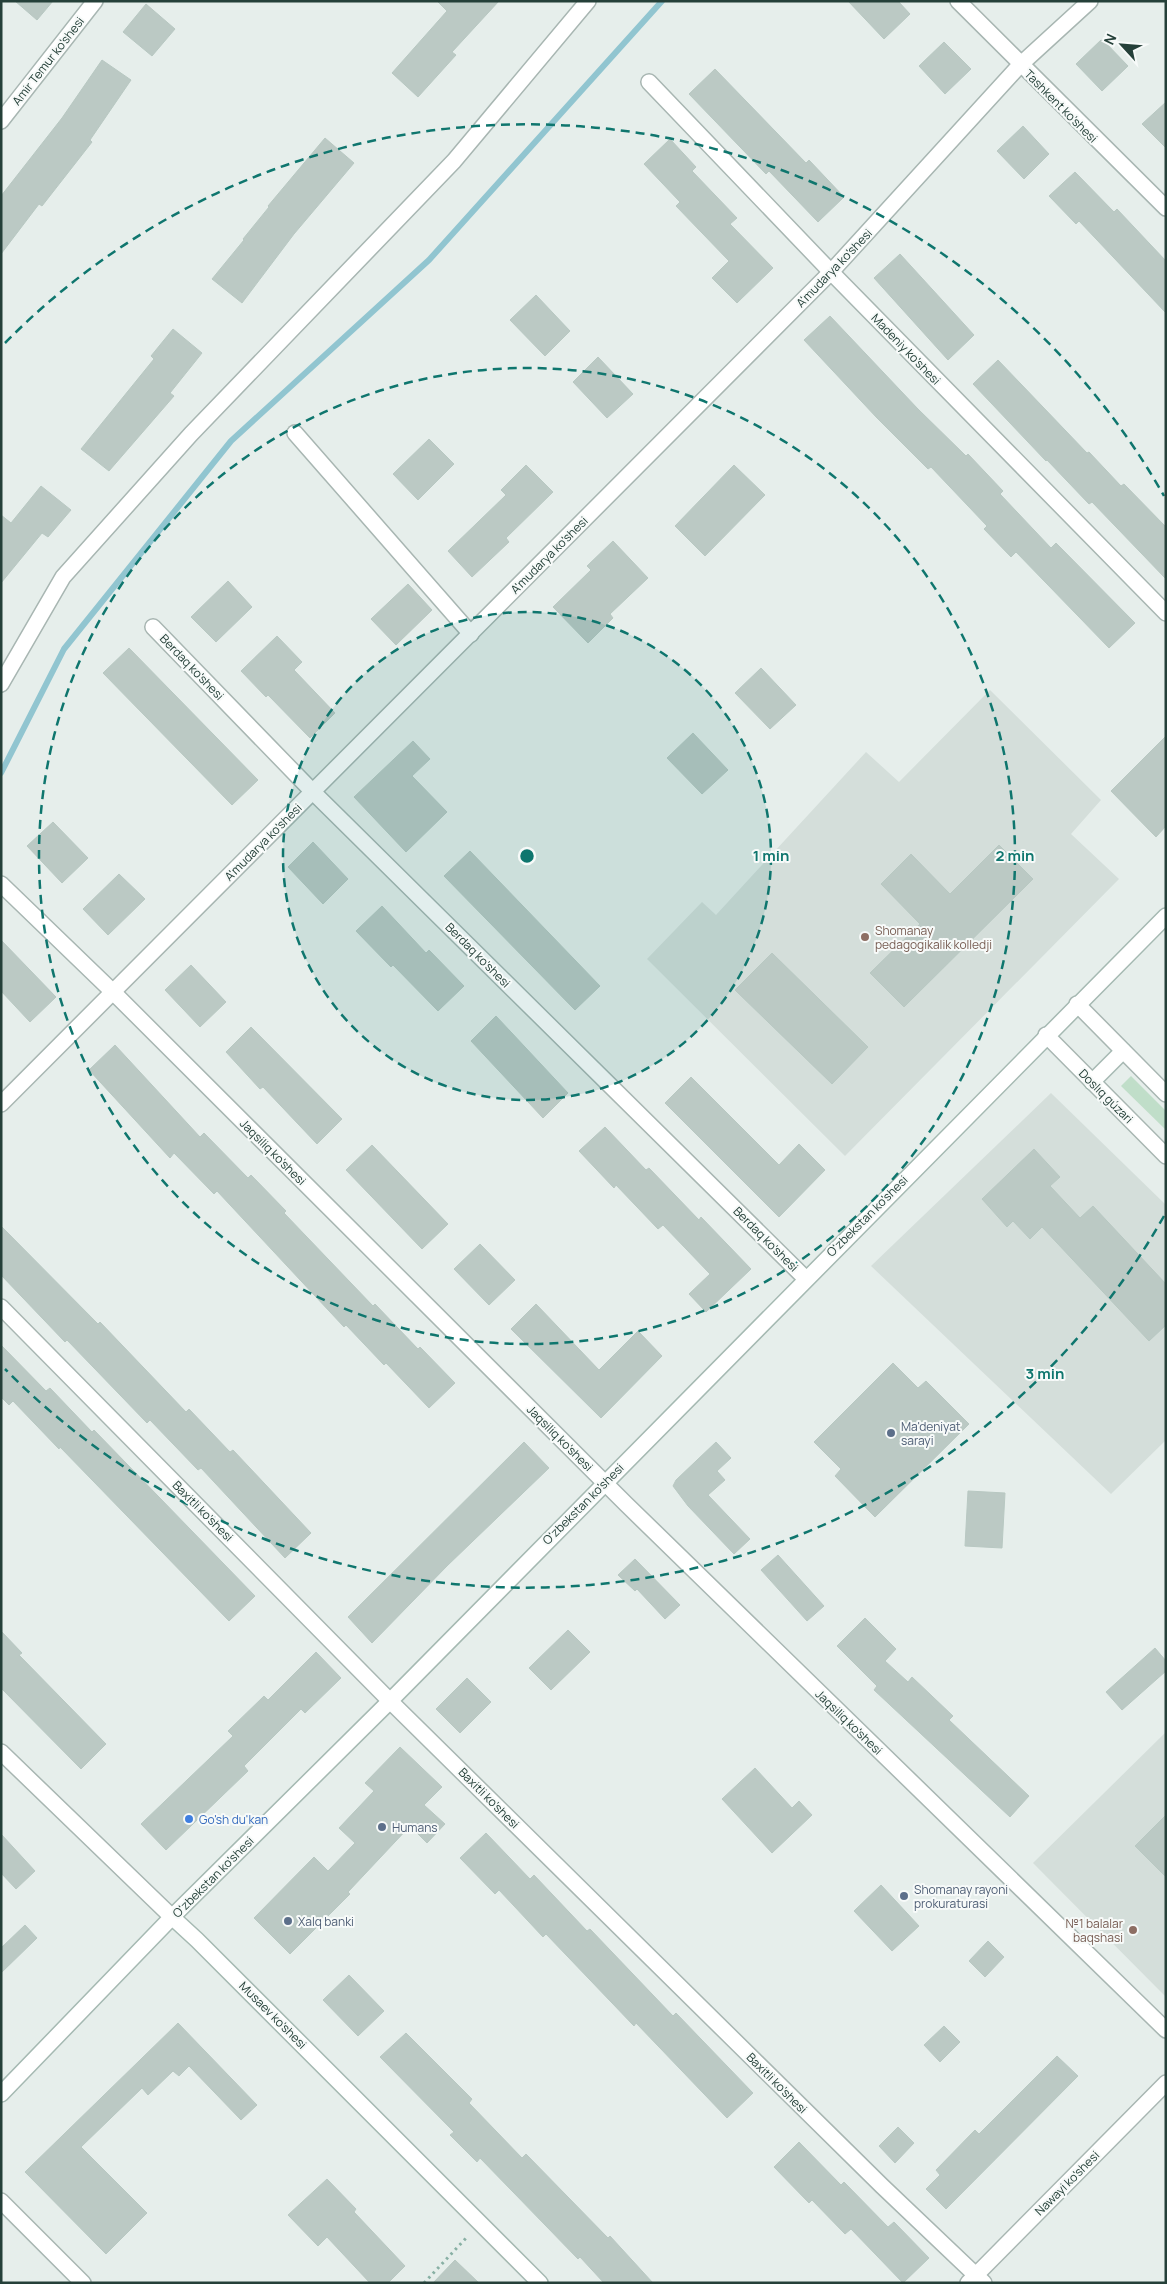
<svg xmlns="http://www.w3.org/2000/svg" width="1167" height="2284" viewBox="0 0 1167 2284" font-family="Manrope,sans-serif">
<style>
.built{fill:#d4deda}
.green{fill:#c0dec9}
.lines{fill:none;stroke-linecap:round;stroke-linejoin:round}
.stream{stroke:#91c5d0;stroke-width:6}
.building{fill:#bbc9c4;stroke:#b8c8c2}
.street-casing{stroke:#a8b6b2;stroke-width:18}
.secondary-casing{stroke:#a5b9b2;stroke-width:18}
.path{stroke:#88b0a4;stroke-width:3;stroke-dasharray:2.5 4;stroke-linecap:butt}
.street{stroke:#fff;stroke-width:15}
.secondary{stroke:#fff;stroke-width:15}
.ring{fill:none;stroke:#0f766e;stroke-width:2.5;stroke-dasharray:9 6}
.education-dot{fill:#8d6e63;stroke:#f7faf9;stroke-width:2}
.service-dot{fill:#5c6f8a;stroke:#f7faf9;stroke-width:2}
.shop-dot{fill:#3f7fe0;stroke:#f7faf9;stroke-width:2}
.labels{text-anchor:middle;dominant-baseline:central;stroke-width:4;stroke-linejoin:round;paint-order:stroke}
.street-label{font-size:12px;fill:#254039;stroke:#f7faf9}
.education-label{font-size:12px;fill:#785e54;stroke:#f7faf9;text-anchor:start}
.service-label{font-size:12px;fill:#4e5e75;stroke:#f7faf9;text-anchor:start}
.shop-label{font-size:12px;fill:#366cbe;stroke:#f7faf9;text-anchor:start}
.centre{fill:#0f766e;stroke:#f7faf9;stroke-width:2.5}
.ring-label{font-size:15px;text-anchor:middle;font-weight:bold;fill:#0f766e;stroke:#f7faf9;stroke-width:4;stroke-linejoin:round;paint-order:stroke}
</style>
<rect width="100%" height="100%" fill="#e6eeeb"/>
<g class="built">
<polygon points="990,690 1101,800 1071,834 1119,879 845,1156 647,959 702,902 716,915 866,752 899,782"/>
<polygon points="1051,1093 1166,1205 1166,1440 1111,1494 871,1266"/>
<polygon points="1166,1732 1166,1997 1033,1863"/>
</g>
<polygon class="green" points="1131,1076 1166,1111 1166,1130 1121,1086"/>
<g class="lines">
<polyline class="stream" points="1,773 64,649 231,441 429,260 662,1"/>
</g>
<g class="building">
<polygon points="15,1 53,1 37,20"/>
<polygon points="437,1 499,1 452,52 456,55 418,97 392,73 447,11"/>
<polygon points="848,1 898,1 910,14 884,39"/>
<polygon points="146,4 175,29 152,56 123,32"/>
<polygon points="1102,39 1128,66 1102,91 1076,64"/>
<polygon points="944,42 971,69 945,94 919,66"/>
<polygon points="102,60 131,80 90,140 92,142 42,206 39,204 1,254 1,196 62,118"/>
<polygon points="715,69 806,163 809,160 844,197 818,222 769,171 766,174 689,94"/>
<polygon points="1166,102 1166,148 1142,124"/>
<polygon points="1023,126 1049,154 1024,179 997,151"/>
<polygon points="325,138 354,163 294,234 242,303 212,279 244,240 243,239 269,207 268,206"/>
<polygon points="670,139 696,167 692,171 737,218 730,224 773,268 737,303 712,278 729,261 676,206 680,202 644,164"/>
<polygon points="1075,172 1114,212 1117,209 1166,261 1166,313 1079,221 1076,224 1049,196"/>
<polygon points="900,254 974,335 948,360 874,278"/>
<polygon points="536,295 570,331 545,356 510,320"/>
<polygon points="830,316 918,409 966,456 968,454 1003,491 1000,494 1051,548 1056,543 1135,623 1109,648 1016,552 1011,557 984,529 987,526 931,467 928,469 877,418 804,340"/>
<polygon points="173,329 202,353 170,393 174,396 109,471 81,449 154,359 151,356"/>
<polygon points="598,357 633,394 607,418 573,382"/>
<polygon points="998,360 1087,453 1089,452 1121,486 1124,484 1166,527 1166,579 1092,502 1089,504 1047,460 1046,461 973,384"/>
<polygon points="429,439 454,464 418,500 393,474"/>
<polygon points="526,465 553,492 506,538 509,542 472,577 448,551 506,495 501,490"/>
<polygon points="734,465 765,495 705,556 675,526"/>
<polygon points="41,486 71,510 48,537 42,533 1,583 1,515 11,523"/>
<polygon points="613,541 648,578 610,614 613,618 588,643 553,607 591,570 587,566"/>
<polygon points="228,581 252,607 216,642 191,617"/>
<polygon points="408,584 432,610 396,645 371,619"/>
<polygon points="277,636 302,662 294,670 335,713 310,738 268,695 266,697 241,671"/>
<polygon points="129,648 258,780 232,805 103,673"/>
<polygon points="761,668 796,705 770,729 735,693"/>
<polygon points="693,733 728,770 702,794 667,758"/>
<polygon points="1166,736 1166,826 1156,837 1111,791"/>
<polygon points="413,741 430,759 412,776 447,812 406,852 354,797"/>
<polygon points="53,822 88,858 62,883 27,846"/>
<polygon points="313,842 348,879 323,904 288,867"/>
<polygon points="999,845 1033,879 904,1007 870,973 920,924 881,884 911,854 950,894"/>
<polygon points="470,851 600,986 575,1010 444,876"/>
<polygon points="119,874 145,899 108,935 83,909"/>
<polygon points="382,906 426,953 429,950 464,986 438,1011 393,965 391,967 356,931"/>
<polygon points="1,940 56,997 30,1022 1,991"/>
<polygon points="772,953 868,1047 832,1084 735,990"/>
<polygon points="191,965 226,1002 200,1027 165,990"/>
<polygon points="496,1016 568,1093 543,1118 471,1041"/>
<polygon points="251,1027 342,1119 317,1144 263,1087 260,1089 226,1052"/>
<polygon points="115,1045 200,1137 204,1133 248,1178 251,1175 286,1211 284,1213 373,1306 375,1304 418,1349 420,1347 455,1383 429,1408 386,1363 384,1365 346,1325 344,1327 217,1191 214,1194 174,1153 170,1158 89,1070"/>
<polygon points="691,1077 779,1165 799,1144 825,1170 779,1217 665,1103"/>
<polygon points="605,1127 646,1170 649,1168 699,1220 701,1217 751,1269 706,1312 689,1294 710,1274 663,1225 658,1229 616,1185 614,1188 579,1151"/>
<polygon points="372,1145 448,1224 422,1249 346,1170"/>
<polygon points="1034,1149 1060,1177 1050,1186 1080,1218 1093,1206 1166,1284 1166,1325 1149,1341 1042,1227 1030,1239 1013,1221 1007,1227 982,1199"/>
<polygon points="1,1226 98,1324 100,1322 186,1412 189,1409 230,1452 233,1450 311,1533 285,1558 201,1468 198,1470 150,1420 147,1423 67,1340 65,1342 1,1275"/>
<polygon points="480,1244 515,1280 489,1305 454,1269"/>
<polygon points="536,1304 599,1370 638,1331 662,1356 601,1418 511,1329"/>
<polygon points="1,1345 46,1391 50,1388 92,1432 94,1430 255,1596 229,1621 60,1447 59,1449 13,1401 9,1405 1,1397"/>
<polygon points="893,1363 918,1388 926,1381 969,1424 875,1517 835,1476 841,1469 814,1442"/>
<polygon points="524,1442 549,1468 447,1566 372,1643 348,1617"/>
<polygon points="716,1442 731,1458 717,1471 725,1480 708,1495 750,1539 734,1554 688,1506 673,1486 676,1480"/>
<polygon points="968,1491 1005,1493 1002,1548 965,1546"/>
<polygon points="778,1555 824,1606 807,1621 761,1570"/>
<polygon points="635,1559 680,1605 665,1619 637,1589 635,1591 618,1575"/>
<polygon points="865,1618 896,1649 885,1661 908,1682 912,1677 953,1716 949,1720 1029,1796 1010,1817 874,1690 877,1686 837,1646"/>
<polygon points="568,1630 590,1652 551,1690 529,1668"/>
<polygon points="1,1631 22,1653 19,1655 106,1744 81,1769 1,1688"/>
<polygon points="1155,1648 1166,1661 1166,1671 1122,1710 1106,1692"/>
<polygon points="316,1652 341,1678 305,1713 301,1709 244,1766 248,1771 166,1850 141,1824 233,1736 228,1731 264,1696 268,1700"/>
<polygon points="467,1678 491,1702 460,1733 436,1709"/>
<polygon points="400,1747 442,1787 424,1805 445,1824 427,1843 410,1826 348,1892 350,1894 290,1954 254,1918 314,1857 328,1871 355,1843 339,1828 374,1791 365,1783"/>
<polygon points="755,1768 792,1808 799,1801 812,1815 772,1853 722,1799"/>
<polygon points="1166,1815 1166,1877 1135,1846"/>
<polygon points="486,1833 530,1879 534,1875 587,1931 590,1929 673,2016 676,2013 753,2093 727,2118 636,2023 634,2026 546,1934 543,1937 499,1890 495,1894 460,1858"/>
<polygon points="1,1834 35,1871 16,1889 1,1873"/>
<polygon points="881,1885 919,1926 892,1951 854,1911"/>
<polygon points="25,1925 37,1938 1,1973 1,1948"/>
<polygon points="988,1941 1004,1957 985,1977 969,1961"/>
<polygon points="349,1975 384,2011 358,2036 323,2000"/>
<polygon points="178,2023 257,2105 241,2120 189,2066 179,2076 173,2071 148,2095 142,2088 81,2147 147,2213 106,2254 25,2172"/>
<polygon points="944,2026 960,2042 940,2062 924,2045"/>
<polygon points="406,2033 472,2099 469,2103 522,2158 526,2154 608,2238 610,2236 653,2283 604,2283 580,2257 578,2259 480,2158 477,2162 450,2135 454,2132 380,2057"/>
<polygon points="1057,2056 1078,2076 946,2209 926,2189 940,2175 936,2170 975,2130 979,2134"/>
<polygon points="898,2127 914,2143 895,2163 879,2146"/>
<polygon points="799,2142 841,2185 844,2182 888,2227 894,2222 929,2258 903,2283 851,2229 845,2234 812,2200 809,2203 774,2167"/>
<polygon points="327,2179 356,2209 354,2212 405,2266 388,2283 370,2283 327,2237 318,2246 288,2215"/>
<polygon points="455,2260 479,2283 433,2283"/>
</g>
<g class="lines">
<defs>
<g id="street">
<polyline points="958,1 1166,208"/>
<polyline points="649,82 831,272 1166,613"/>
<polyline points="1,121 95,1"/>
<polyline points="295,433 471,634"/>
<polyline points="153,627 313,792 806,1279"/>
<polyline points="1,684 63,577 191,434 454,161 588,1"/>
<polyline points="1,884 113,992 626,1504 1166,2030"/>
<polyline points="1077,1004 1166,1094"/>
<polyline points="1046,1035 1166,1156"/>
<polyline points="1,1104 831,272 1020,65 1090,1"/>
<polyline points="1,1307 390,1701 882,2186 984,2283"/>
<polyline points="1,1752 172,1917"/>
<polyline points="1,2201 83,2283"/>
<polyline points="968,2283 1166,2083"/>
</g>
<g id="secondary">
<polyline points="1092,1082 1123,1051"/>
<polyline points="172,1917 197,1940 540,2283"/>
<polyline points="1,2094 172,1917 390,1701 1166,916"/>
</g>
</defs>
<use href="#street" class="street-casing"/>
<use href="#secondary" class="secondary-casing"/>
<polyline class="path" points="424,2283 468,2236"/>
<use href="#street" class="street"/>
<use href="#secondary" class="secondary"/>
</g>
<circle cx="527" cy="856" r="244" fill="#0f766e" fill-opacity=".12"/>
<g class="ring">
<circle cx="527" cy="856" r="244"/>
<circle cx="527" cy="856" r="488"/>
<path d="M1164 1216A732 732 0 0 1 5 1369M5 343A732 732 0 0 1 1164 496"/>
</g>
<g class="education-dot">
<circle cx="865" cy="937" r="5"/>
<circle cx="1133" cy="1930" r="5"/>
</g>
<g class="service-dot">
<circle cx="891" cy="1433" r="5"/>
<circle cx="382" cy="1827" r="5"/>
<circle cx="904" cy="1896" r="5"/>
<circle cx="288" cy="1921" r="5"/>
</g>
<circle class="shop-dot" cx="189" cy="1819" r="5"/>
<g class="labels">
<g class="street-label">
<text transform="translate(48 61) rotate(-52)">Amir Temur ko'shesi</text>
<text transform="translate(1061 106) rotate(45)">Tashkent ko'shesi</text>
<text transform="translate(834 268) rotate(-46)">A'mudarya ko'shesi</text>
<text transform="translate(906 349) rotate(46)">Madeniy ko'shesi</text>
<text transform="translate(549 555) rotate(-45)">A'mudarya ko'shesi</text>
<text transform="translate(192 667) rotate(46)">Berdaq ko'shesi</text>
<text transform="translate(263 842) rotate(-45)">A'mudarya ko'shesi</text>
<text transform="translate(478 955) rotate(45)">Berdaq ko'shesi</text>
<text transform="translate(1106 1096) rotate(45)">Doslıq gúzari</text>
<text transform="translate(273 1152) rotate(45)">Jaqsiliq ko'shesi</text>
<text transform="translate(867 1216) rotate(-45)">O'zbekstan ko'shesi</text>
<text transform="translate(766 1239) rotate(45)">Berdaq ko'shesi</text>
<text transform="translate(560 1438) rotate(45)">Jaqsiliq ko'shesi</text>
<text transform="translate(583 1504) rotate(-45)">O'zbekstan ko'shesi</text>
<text transform="translate(203 1511) rotate(45)">Baxitli ko'shesi</text>
<text transform="translate(849 1722) rotate(44)">Jaqsiliq ko'shesi</text>
<text transform="translate(489 1798) rotate(45)">Baxitli ko'shesi</text>
<text transform="translate(213 1877) rotate(-45)">O'zbekstan ko'shesi</text>
<text transform="translate(273 2015) rotate(45)">Musaev ko'shesi</text>
<text transform="translate(777 2083) rotate(45)">Baxitli ko'shesi</text>
<text transform="translate(1067 2183) rotate(-45)">Nawayi ko'shesi</text>
</g>
<g class="education-label">
<text x="875" y="930">Shomanay<tspan x="875" dy="14">pedagogikalik kolledji</tspan></text>
<text x="1123" y="1923" text-anchor="end">№1 balalar<tspan x="1123" dy="14">baqshasi</tspan></text>
</g>
<g class="service-label">
<text x="901" y="1426">Ma'deniyat<tspan x="901" dy="14">sarayi</tspan></text>
<text x="392" y="1827">Humans</text>
<text x="914" y="1889">Shomanay rayoni<tspan x="914" dy="14">prokuraturasi</tspan></text>
<text x="298" y="1921">Xalq banki</text>
</g>
<g class="shop-label">
<text x="199" y="1819">Go'sh du'kan</text>
</g>
</g>
<circle cx="527" cy="856" r="8" class="centre"/>
<g class="ring-label">
<text x="771" y="861">1 min</text>
<text x="1015" y="861">2 min</text>
<text x="1045" y="1379">3 min</text>
</g>
<rect width="1167" height="2284" fill="none" stroke="#254039" stroke-width="5"/>
<g transform="translate(1122 45) rotate(296)" stroke="#f7faf9" stroke-width="4" paint-order="stroke">
<path d="M0-4L9 19L0 12L-9 19Z" fill="#254039"/>
<text y="-8" font-size="14" font-weight="bold" text-anchor="middle" fill="#254039">N</text>
</g>
</svg>
